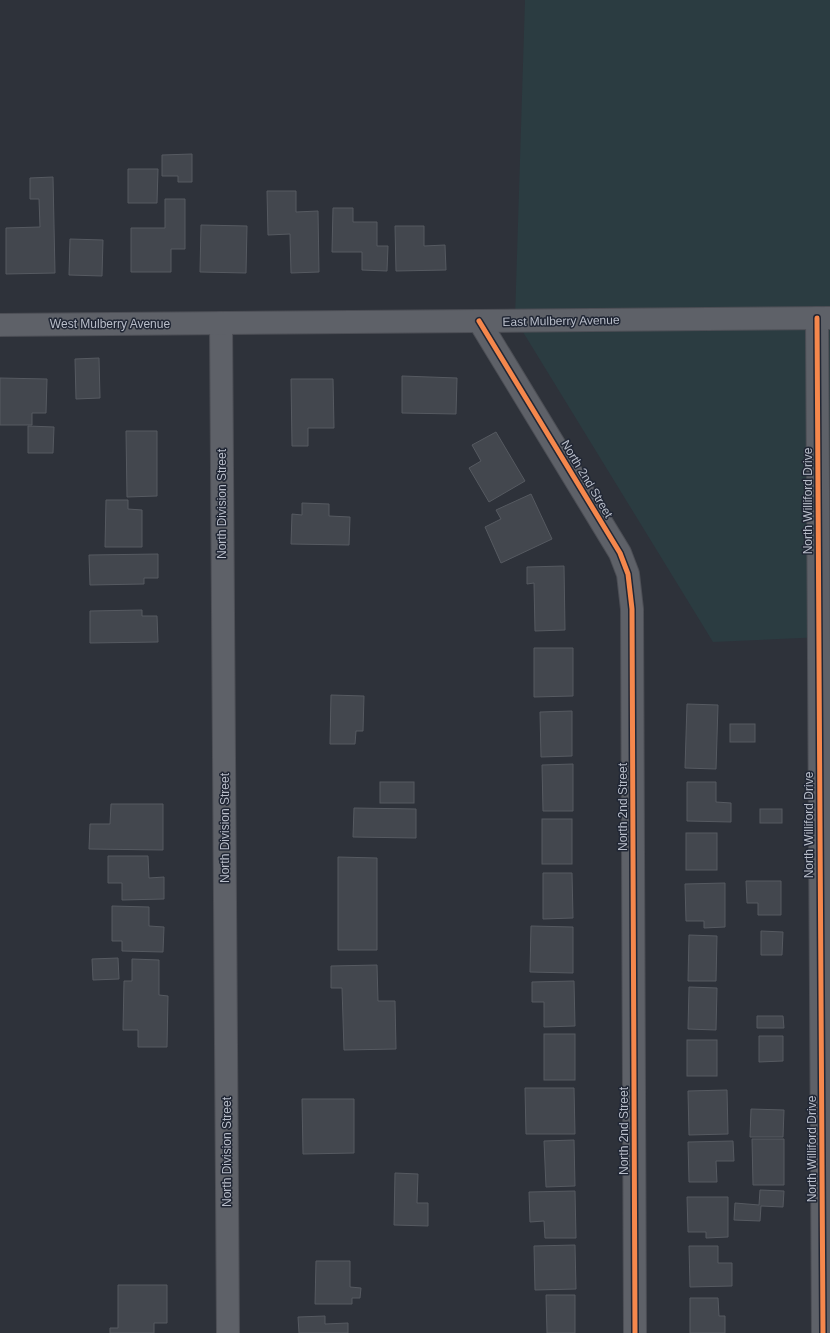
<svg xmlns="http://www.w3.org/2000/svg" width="830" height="1333" viewBox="0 0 830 1333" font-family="Helvetica,sans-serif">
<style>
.green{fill:#2b3c41}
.building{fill:#43474e;stroke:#565a61}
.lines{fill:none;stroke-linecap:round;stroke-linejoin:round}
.street-casing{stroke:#4c4e55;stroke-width:24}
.street{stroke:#5e6168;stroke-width:22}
.cycleway-casing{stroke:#212735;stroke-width:8}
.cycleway{stroke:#f5874c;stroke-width:5}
.labels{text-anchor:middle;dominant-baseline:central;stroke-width:3;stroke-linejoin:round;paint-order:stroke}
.street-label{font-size:12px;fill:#b9beca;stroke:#212735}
</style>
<rect width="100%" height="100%" fill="#2e323a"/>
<polygon class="green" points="525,0 830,0 830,646 824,637 713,642 515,319"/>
<g class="building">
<polygon points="192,154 192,182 178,182 178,176 162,176 162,155"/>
<polygon points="128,169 158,169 157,203 128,203"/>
<polygon points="53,177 55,273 6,274 6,228 40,227 39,199 30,199 30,178"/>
<polygon points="267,191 296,191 296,212 318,211 319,272 291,273 290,234 268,235"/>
<polygon points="165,199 185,199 185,249 171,249 171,272 131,272 131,228 165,228"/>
<polygon points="333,208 353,208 353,222 377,222 377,246 388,246 387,271 362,270 362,252 332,252"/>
<polygon points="201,225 247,226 246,273 200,272"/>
<polygon points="395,226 424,226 424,246 445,245 446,270 396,271"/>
<polygon points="70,239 103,240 102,276 69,275"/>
<polygon points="99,358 100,398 76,399 75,359"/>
<polygon points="402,376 457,378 456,414 402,413"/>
<polygon points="0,378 47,379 46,413 32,413 32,425 0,425"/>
<polygon points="291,379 333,379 334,428 308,428 308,446 292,446"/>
<polygon points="28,426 54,427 53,453 28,453"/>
<polygon points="126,431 157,431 157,496 127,497"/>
<polygon points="496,432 525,481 489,502 469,468 481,461 472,445"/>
<polygon points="531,494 552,539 501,563 485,527 501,519 496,510"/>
<polygon points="106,500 128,500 128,509 142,510 142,547 105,547"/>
<polygon points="302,503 329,504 329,516 350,517 349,545 291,544 292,514 302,515"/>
<polygon points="158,554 158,578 144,578 144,584 90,585 89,555"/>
<polygon points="564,566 565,630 535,631 534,583 527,584 527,567"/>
<polygon points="142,610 142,616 157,616 158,642 90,643 90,611"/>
<polygon points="534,648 573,648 573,696 534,697"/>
<polygon points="331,695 364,696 363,731 356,731 355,744 330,744"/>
<polygon points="687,704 718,705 716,769 685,768"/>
<polygon points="572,711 572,756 541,757 540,712"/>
<rect x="730" y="724" width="25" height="18"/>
<polygon points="573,764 573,811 543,811 542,765"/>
<rect x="380" y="782" width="34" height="21"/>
<polygon points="687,782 716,782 716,802 731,803 731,822 687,821"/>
<polygon points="111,804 163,804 163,850 89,849 90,824 110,824"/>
<polygon points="354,808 416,809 416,838 353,837"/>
<rect x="760" y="809" width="22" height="14"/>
<rect x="542" y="819" width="30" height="45"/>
<rect x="686" y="833" width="31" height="37"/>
<polygon points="108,856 148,856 149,878 164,877 164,899 122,900 122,883 108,883"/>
<polygon points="338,857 377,858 377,950 338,950"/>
<polygon points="543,873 572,873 573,918 543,919"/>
<polygon points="746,881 781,881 781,915 758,915 758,903 747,903"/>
<polygon points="725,883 725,927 704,928 704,921 686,921 685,884"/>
<polygon points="112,906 149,907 149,926 164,927 163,952 122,951 122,941 112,941"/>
<polygon points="531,926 573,927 573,973 530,972"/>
<polygon points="761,931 783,932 782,955 761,955"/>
<polygon points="689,935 717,936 716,981 688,981"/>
<polygon points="118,958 119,979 93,980 92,959"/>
<polygon points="132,959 159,960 159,995 168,996 167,1047 138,1047 138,1030 123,1030 124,981 132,981"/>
<polygon points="377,965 378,1001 395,1001 396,1049 344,1050 342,988 331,988 331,966"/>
<polygon points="574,981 575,1026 544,1027 544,1002 532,1002 532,982"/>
<polygon points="689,987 717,988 716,1030 688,1029"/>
<polygon points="757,1016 783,1016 784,1028 757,1028"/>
<rect x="544" y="1034" width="31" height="46"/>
<polygon points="759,1036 783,1036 783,1061 759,1062"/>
<rect x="687" y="1040" width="30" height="36"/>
<polygon points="525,1088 574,1088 575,1134 526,1134"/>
<polygon points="727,1090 728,1134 689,1135 688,1091"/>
<polygon points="302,1099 354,1099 354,1153 303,1154"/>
<polygon points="751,1109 784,1110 783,1137 750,1137"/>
<polygon points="752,1139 784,1139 784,1185 753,1185"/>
<polygon points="574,1140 575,1186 546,1187 544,1141"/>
<polygon points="733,1141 734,1161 716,1161 717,1182 689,1182 688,1142"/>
<polygon points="395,1173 418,1174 417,1203 428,1203 428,1226 394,1225"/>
<polygon points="760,1190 784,1191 783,1207 761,1206 760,1221 734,1220 735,1203 759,1205"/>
<polygon points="575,1191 576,1238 545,1238 544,1221 530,1222 529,1192"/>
<polygon points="687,1197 728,1197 728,1237 706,1238 706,1232 688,1232"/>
<polygon points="575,1245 576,1289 535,1290 534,1246"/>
<polygon points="689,1246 718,1246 718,1263 732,1263 732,1286 690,1287"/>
<polygon points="316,1261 350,1261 350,1287 361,1288 360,1298 352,1298 352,1304 315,1304"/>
<polygon points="118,1285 167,1285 167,1323 154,1323 154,1333 110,1333 110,1328 118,1328"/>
<polygon points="546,1295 575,1295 575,1333 547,1333"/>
<polygon points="690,1298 718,1298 719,1316 725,1316 725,1333 690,1333"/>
<polygon points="325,1316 325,1324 348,1323 348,1333 299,1333 298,1317"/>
</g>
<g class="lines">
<defs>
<g id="street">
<polyline points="817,318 823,1333"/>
<polyline points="479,321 620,553 628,574 632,609 635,1333"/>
<polyline points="221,323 228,1333"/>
<polyline points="0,325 830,318"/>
</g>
</defs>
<use href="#street" class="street-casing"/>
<use href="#street" class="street"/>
<defs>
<g id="cycleway">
<polyline points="817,318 823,1333"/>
<polyline points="479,321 620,553 628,574 632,609 635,1333"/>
</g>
</defs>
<use href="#cycleway" class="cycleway-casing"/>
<use href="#cycleway" class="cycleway"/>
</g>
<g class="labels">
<g class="street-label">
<text transform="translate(561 321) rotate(-1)">East Mulberry Avenue</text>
<text x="110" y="324">West Mulberry Avenue</text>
<text transform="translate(587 479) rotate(59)">North 2nd Street</text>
<text transform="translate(808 501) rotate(-90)">North Williford Drive</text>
<text transform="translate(222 504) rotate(-90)">North Division Street</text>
<text transform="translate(623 807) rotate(-90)">North 2nd Street</text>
<text transform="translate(809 825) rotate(-90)">North Williford Drive</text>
<text transform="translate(225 828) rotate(-90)">North Division Street</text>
<text transform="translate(624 1131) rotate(-90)">North 2nd Street</text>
<text transform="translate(812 1149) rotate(-90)">North Williford Drive</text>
<text transform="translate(227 1152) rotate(-90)">North Division Street</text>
</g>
</g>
</svg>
